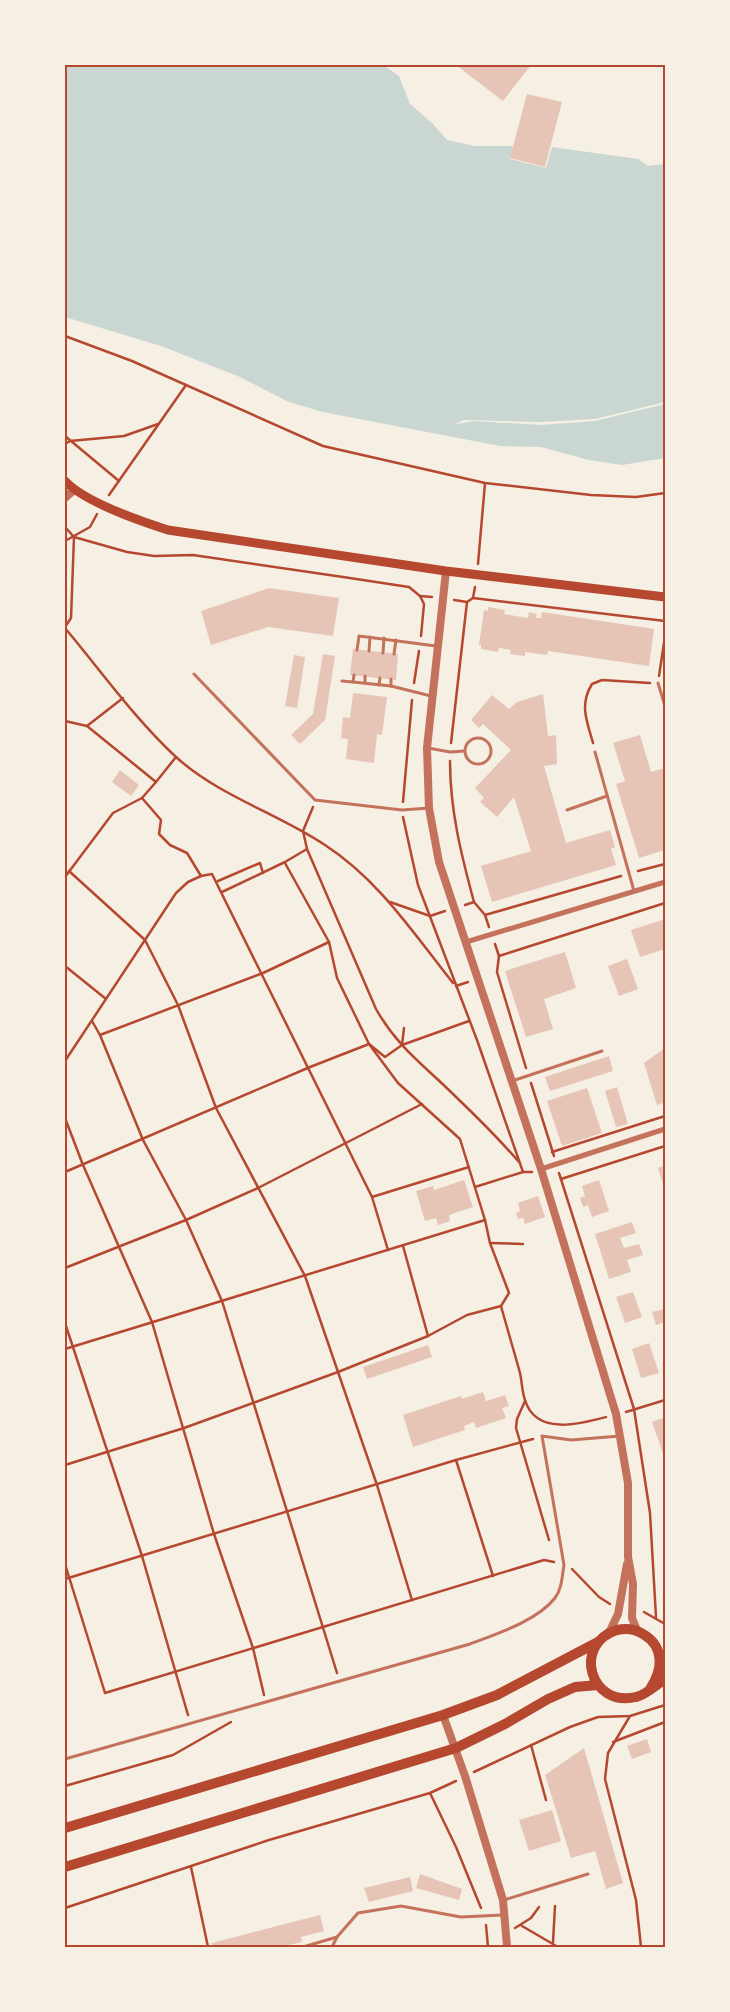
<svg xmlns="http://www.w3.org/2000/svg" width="730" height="2012" viewBox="0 0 730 2012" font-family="Cabin,sans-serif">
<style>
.water{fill:#c9d6d2}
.pier{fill:#f6efe4}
.building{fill:#e6c5b7}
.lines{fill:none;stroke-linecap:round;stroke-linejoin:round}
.path{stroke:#b5482f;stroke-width:2.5}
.service{stroke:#c5725c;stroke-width:3}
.minor{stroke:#c5725c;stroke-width:5}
.tertiary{stroke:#c5725c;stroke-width:8}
.secondary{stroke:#b5482f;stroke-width:9}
.primary{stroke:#b5482f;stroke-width:10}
.neatline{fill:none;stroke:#b5482f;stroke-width:2}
</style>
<rect width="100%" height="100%" fill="#f6efe4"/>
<polygon class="water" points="65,65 383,65 399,76 410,104 433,124 447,140 475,146 513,146 510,159 546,168 552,147 638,159 648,166 665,164 665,458 622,465 589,460 541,447 500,446 323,412 289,402 240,377 161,346 65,317"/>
<polygon class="pier" points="665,402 665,404 595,421 541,425 473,421 453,425 464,420 541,422 595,419"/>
<g class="building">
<polygon points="456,65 531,65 503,101"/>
<polygon points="527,94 562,102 545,167 510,158"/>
<polygon points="269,588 339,598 333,636 268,627 211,645 201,611"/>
<polygon points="488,607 505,610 504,614 528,618 529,612 537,614 536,618 541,618 542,612 654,629 649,666 548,651 547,655 525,652 525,656 510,654 511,650 499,648 498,652 481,649 481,645 479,645 484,610 488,611"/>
<polygon points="353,649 398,654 396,680 350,675"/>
<polygon points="323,654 335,656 325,720 300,744 291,735 313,714"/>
<polygon points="294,655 305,657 297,708 285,706"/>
<polygon points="353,693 387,697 382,735 377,734 374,763 346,759 348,739 341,738 343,717 350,718"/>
<polygon points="543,694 548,736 556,735 557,764 544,766 566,843 610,830 615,847 611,849 616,865 492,902 481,866 531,851 514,797 497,817 480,802 484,798 475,788 511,750 483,724 479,728 471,720 492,695 509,709 517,702"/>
<polygon points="640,735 651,772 665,768 665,850 639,858 616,784 625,781 613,743"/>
<polygon points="120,770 139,785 131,796 112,782"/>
<polygon points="665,919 665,949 640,957 631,930"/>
<polygon points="565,952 576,988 544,999 553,1029 526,1037 505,971"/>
<polygon points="627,959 638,989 619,996 608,966"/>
<polygon points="665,1048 665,1102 657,1105 644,1063"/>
<polygon points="609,1056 613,1071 550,1091 545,1077"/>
<polygon points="617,1087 628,1124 616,1127 605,1091"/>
<polygon points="587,1088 602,1133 562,1146 547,1101"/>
<polygon points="665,1165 665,1191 658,1168"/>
<polygon points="464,1180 473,1207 449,1215 450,1221 438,1225 436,1218 425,1221 416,1191 433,1186 434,1190"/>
<polygon points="599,1180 609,1211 592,1217 588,1205 583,1207 580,1198 585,1196 582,1186"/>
<polygon points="538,1196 545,1217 525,1224 523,1218 518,1219 516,1213 520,1211 518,1203"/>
<polygon points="632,1222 636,1233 620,1238 624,1248 639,1244 643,1255 627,1260 631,1272 609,1279 595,1234"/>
<polygon points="633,1292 642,1317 625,1323 616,1297"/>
<polygon points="665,1309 665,1322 656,1325 652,1312"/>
<polygon points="649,1343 659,1373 641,1378 632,1349"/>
<polygon points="428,1345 432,1357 367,1379 363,1367"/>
<polygon points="483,1392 486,1401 505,1395 509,1406 502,1408 506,1418 476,1428 474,1422 464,1426 465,1430 413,1447 403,1415 461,1396 462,1399"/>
<polygon points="665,1417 665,1459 652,1422"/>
<polygon points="647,1739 651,1752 632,1759 627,1746"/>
<polygon points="584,1748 623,1883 606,1889 595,1851 571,1858 545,1775"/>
<polygon points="552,1810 561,1841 529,1851 519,1820"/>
<polygon points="420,1874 462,1889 459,1900 416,1888"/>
<polygon points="410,1877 413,1891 369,1902 364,1888"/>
<polygon points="320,1915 324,1931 301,1937 302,1942 280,1947 213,1947 212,1943"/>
</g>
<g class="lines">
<g class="path">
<polyline points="65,336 132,361 323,446 485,483 591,495 636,497 665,493"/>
<polyline points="65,436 119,481"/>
<polyline points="65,444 70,441 124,436 158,424"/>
<polyline points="109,495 186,385"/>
<polyline points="65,527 74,537 127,552 154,556 193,555 343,577 409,587 420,596 432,597"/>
<polyline points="65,541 90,527 97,514"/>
<polyline points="478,564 485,483"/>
<polyline points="420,596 424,604 421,636"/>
<polyline points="473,598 475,587"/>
<polyline points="454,600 467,602 473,598 665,621"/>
<polyline points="65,627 71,618 74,537"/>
<path d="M65,628c36,43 70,91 111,129 43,39 101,56 149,88 54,35 89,89 128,138"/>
<polyline points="659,676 665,636"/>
<polyline points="414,683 419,651"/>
<polyline points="65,721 87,726 123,698"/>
<polyline points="87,726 156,782 176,757"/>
<polyline points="451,743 467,602"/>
<path d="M593,743c-6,-22 -14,-38 -1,-59l10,-4 48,3"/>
<path d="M450,761c0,49 11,93 24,141"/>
<polyline points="142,798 156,782"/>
<polyline points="403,802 412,700"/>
<path d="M313,807l-10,24 4,18 69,160c22,39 49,57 79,87 22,21 44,43 64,66"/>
<polyline points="403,817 418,885 477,1040 523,1172 532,1172"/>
<polyline points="285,863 329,942"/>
<polyline points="638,871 665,864"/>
<polyline points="65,877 113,813 142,798 161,820 159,834 170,845 187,853 201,876 212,874 372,1197 388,1250"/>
<polyline points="218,881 260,863 263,873"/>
<polyline points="222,892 285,862 307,849"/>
<polyline points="390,902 430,916 445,911"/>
<polyline points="465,905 474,902 485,915 489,927"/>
<polyline points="485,915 621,876"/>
<polyline points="495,944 499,956 497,972 526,1068"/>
<polyline points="499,956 665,903"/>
<polyline points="65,966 106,999"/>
<polyline points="456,986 468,982"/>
<polyline points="92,1021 100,1035 263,973 329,942 337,978 369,1044 398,1083 460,1139 485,1220 490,1243 509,1293 501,1306 467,1315 428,1336 338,1372 377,1485 412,1600"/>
<polyline points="100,1035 143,1140 186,1220 222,1301 337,1673"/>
<polyline points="402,1045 404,1028"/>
<polyline points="65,1061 176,893 188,882 201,876"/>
<polyline points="531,1083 554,1156"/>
<polyline points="65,1118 83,1165 152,1322 214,1534 253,1648 264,1695"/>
<polyline points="552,1152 665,1116"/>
<polyline points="65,1172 310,1067 369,1044 385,1057 402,1045 469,1021"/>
<polyline points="559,1173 634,1409 650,1513 656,1617"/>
<polyline points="561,1179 665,1146"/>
<polyline points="475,1187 523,1172"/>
<polyline points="372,1197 469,1167"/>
<polyline points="490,1243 523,1244"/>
<polyline points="403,1246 428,1336"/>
<polyline points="65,1268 186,1220 258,1188 422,1104"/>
<path d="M501,1306c6,22 13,45 19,67 2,9 2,19 5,27 11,36 55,24 81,17"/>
<polyline points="65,1323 142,1556 188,1715"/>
<polyline points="65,1349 485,1220"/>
<polyline points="525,1401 517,1419 516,1428 549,1540"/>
<polyline points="626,1412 665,1400"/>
<polyline points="456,1460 493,1576"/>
<polyline points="65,1465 184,1428 338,1372 305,1276 216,1108 178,1005 145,940 69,871"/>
<polyline points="65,1564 105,1693 544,1560 554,1562"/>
<polyline points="572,1569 599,1597 610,1604"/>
<polyline points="65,1579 456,1460 533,1439"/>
<polyline points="644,1612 665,1624"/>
<polyline points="630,1716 608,1753 605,1779 636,1900 641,1947"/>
<polyline points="613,1742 665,1722"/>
<polyline points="531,1745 546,1800"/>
<polyline points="474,1772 570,1727 598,1717 630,1716 665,1705"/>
<polyline points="65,1786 173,1755 231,1722"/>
<polyline points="430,1793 456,1847 481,1908"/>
<polyline points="191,1867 208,1947"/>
<polyline points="65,1908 269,1840 430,1793 456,1781"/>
<polyline points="486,1925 488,1947"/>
<polyline points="522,1926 558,1947"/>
<polyline points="515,1928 531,1918 539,1907"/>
<polyline points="553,1942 555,1906"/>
</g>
<g class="service">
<polyline points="357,650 359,636 436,646"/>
<polyline points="369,651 370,637"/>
<polyline points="383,653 384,638"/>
<polyline points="394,654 396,640"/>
<polyline points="194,674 315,800 402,810 429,808"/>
<polyline points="354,675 353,682 391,686 431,696"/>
<polyline points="342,681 353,682"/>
<polyline points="365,683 365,676"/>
<polyline points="658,683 665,706"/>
<polyline points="379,685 380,678"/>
<polyline points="391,686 391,679"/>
<circle cx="478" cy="751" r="13"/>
<polyline points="428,748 450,752 464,751"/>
<polyline points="595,752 634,891"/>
<polyline points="567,810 607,796"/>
<polyline points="512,1081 602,1051"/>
<path d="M65,1759l405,-115c26,-10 67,-23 85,-46 7,-9 7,-22 9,-33l-22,-129 29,4 49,-4"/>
<polyline points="504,1900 588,1874"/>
<polyline points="303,1947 337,1937"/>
<polyline points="332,1947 337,1937 358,1913 401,1906 461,1917 503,1915"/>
</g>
<g class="minor">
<polyline points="466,942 665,882"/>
<polyline points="541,1169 665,1129"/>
</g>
<g class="tertiary">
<polyline points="65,498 74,490"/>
<polyline points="446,571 427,748 429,808 439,862 541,1169 616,1414 628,1483 628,1557 633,1584 632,1618 637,1630"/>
<polyline points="609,1633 618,1614 627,1564"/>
<polyline points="443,1715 465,1776 503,1900 507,1947"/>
</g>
<path class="secondary" d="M65,481c20,21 75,40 103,49l278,41 219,26"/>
<g class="primary">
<path d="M650,1689c13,-19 15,-42 -7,-55 -8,-5 -17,-6 -26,-4 -45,14 -27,78 19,67 10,-2 20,-12 29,-18"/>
<polyline points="65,1828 443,1715 497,1695 598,1642"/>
<polyline points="65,1867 456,1748 505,1724 548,1699 575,1687 598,1685"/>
</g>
</g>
<rect width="730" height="2012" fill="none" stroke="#f6efe4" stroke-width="132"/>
<rect x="66" y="66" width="598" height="1880" class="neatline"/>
</svg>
